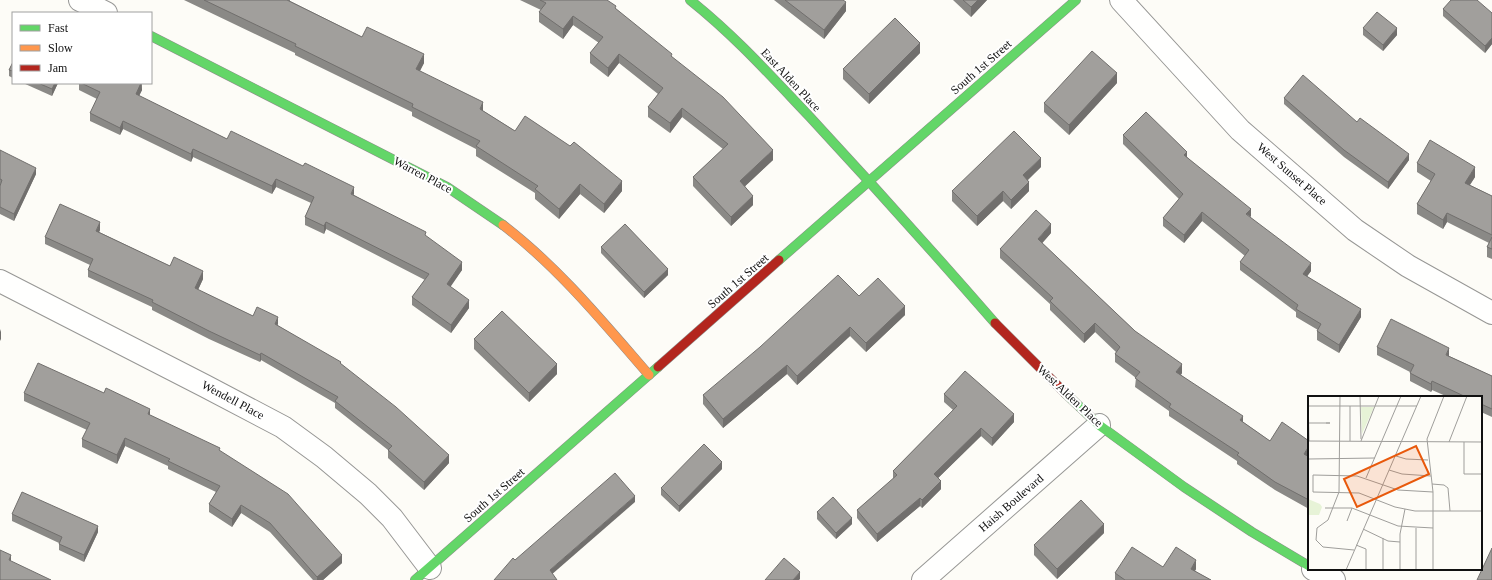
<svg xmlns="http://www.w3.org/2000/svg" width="1492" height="580" viewBox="0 0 1492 580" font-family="Georgia,serif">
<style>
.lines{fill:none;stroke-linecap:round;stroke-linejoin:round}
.street-casing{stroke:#979795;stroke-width:24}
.fast-casing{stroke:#8e8d8b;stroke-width:10}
.slow-casing{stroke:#8e8d8b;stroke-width:10}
.jam-casing{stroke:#8e8d8b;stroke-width:10}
.street{stroke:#fffffe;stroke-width:22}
.fast{stroke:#63d668;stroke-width:9}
.slow{stroke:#ff974d;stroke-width:9}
.jam{stroke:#b3261e;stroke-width:9}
.wall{fill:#8a8986}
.shaded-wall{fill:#716f6d}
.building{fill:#a19f9c;stroke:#716f6d}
.labels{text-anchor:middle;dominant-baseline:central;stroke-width:4;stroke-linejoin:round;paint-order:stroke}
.street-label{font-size:12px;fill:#111;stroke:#fff}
.inset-road{fill:none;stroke:#9f9e9b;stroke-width:1}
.view{fill:#e8590c;fill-opacity:0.15;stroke:#e8590c;stroke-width:2}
.inset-edge{fill:none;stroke:#111;stroke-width:2}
</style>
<rect width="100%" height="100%" fill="#fdfcf7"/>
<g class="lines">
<defs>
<g id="street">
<polyline points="80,0 106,13"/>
<polyline points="1121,0 1240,130 1355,230 1408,266 1492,313"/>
<polyline points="0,281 205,386 283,427 324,457 368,494 392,518 430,568"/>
<polyline points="1313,569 1334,580"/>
<polyline points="923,580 1099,425"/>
</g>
<g id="fast">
<path d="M690,0c44,35 80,75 119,116 63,68 125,137 186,207"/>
<polyline points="151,36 447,187 503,225"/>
<polyline points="779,260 1076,0"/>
<polyline points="1065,393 1099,425 1184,487 1252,532 1309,566"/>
<polyline points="415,580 658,367"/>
</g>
<path id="slow" d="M503,225c56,43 100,97 146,150"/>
<g id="jam">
<polyline points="995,323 1065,393"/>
<polyline points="658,367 779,260"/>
</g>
</defs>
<use href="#street" class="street-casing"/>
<use href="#fast" class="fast-casing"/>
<use href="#slow" class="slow-casing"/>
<use href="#jam" class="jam-casing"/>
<use href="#street" class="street"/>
<use href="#fast" class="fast"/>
<use href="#slow" class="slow"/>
<use href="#jam" class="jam"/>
</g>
<g class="wall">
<polygon points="184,0 290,0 290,1 362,37 424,63 420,71 515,131 622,191 604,213 580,194 559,219 535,199 535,193 476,156 476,149 412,116 412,112 295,55 295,53"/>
<polygon points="520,0 607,0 616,9 672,57 773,160 745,186 753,205 731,226 693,186 693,177 723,149 682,117 670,133 648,117 648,107 658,94 619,63 608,77 590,63 590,53 599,43 573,25 563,39 539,22 539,12 541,10"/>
<polygon points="774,0 843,0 846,11 824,39"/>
<polygon points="953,0 987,0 971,17"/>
<polygon points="1443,9 1492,13 1492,44 1485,53 1443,16"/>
<polygon points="1363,28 1397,35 1383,51 1363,35"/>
<polygon points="920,53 869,104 843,79 843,69"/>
<polygon points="13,62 13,78 9,76 9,70"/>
<polygon points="23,83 58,83 52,96"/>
<polygon points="79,83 142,83 142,90 139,96 227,139 354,195 426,236 462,270 450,286 469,308 451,333 412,305 412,297 425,280 326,229 324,234 305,225 305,217 311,203 276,187 272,194 193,157 191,162 123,129 120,135 90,121 90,113 97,99 79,90"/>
<polygon points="1117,83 1069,135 1044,112 1044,103"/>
<polygon points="1284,98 1357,122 1409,160 1388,189 1344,157 1284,104"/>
<polygon points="1123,135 1187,157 1250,217 1311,271 1307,276 1361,317 1339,353 1317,340 1317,331 1318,330 1296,317 1296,312 1240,270 1240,262 1245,256 1202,221 1184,243 1163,226 1163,218 1179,199 1123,144"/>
<polygon points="0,150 36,174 14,221 0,214"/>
<polygon points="1417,163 1475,177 1470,185 1492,196 1492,259 1487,257 1487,247 1489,243 1447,222 1443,229 1417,214 1417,204 1431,181 1417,172"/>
<polygon points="1041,167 1028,180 1029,191 1011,209 1003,201 977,226 952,201 952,191"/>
<polygon points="100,230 99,232 170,266 203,279 198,290 253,316 278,324 277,325 341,364 449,463 424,490 388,458 388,450 335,408 335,403 261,360 260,362 209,339 152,310 152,307 88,277 88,270 90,265 45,244 45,237"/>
<polygon points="1051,233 1042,243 1135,331 1182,373 1181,375 1243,422 1270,441 1309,457 1309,509 1275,490 1237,464 1237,461 1169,416 1169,411 1135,387 1136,378 1115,362 1115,354 1116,352 1095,332 1084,343 1050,310 1050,304 1000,258 1000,249"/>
<polygon points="601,247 668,275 644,298 601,253"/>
<polygon points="859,296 905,315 866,352 850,336 797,385 787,374 723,428 703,404 703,395"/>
<polygon points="474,339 557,374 529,402 474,349"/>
<polygon points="1377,347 1449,356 1492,376 1492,417 1481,412 1481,397 1448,397 1432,390 1431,392 1410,381 1410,372 1377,355"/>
<polygon points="24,393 150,415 220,451 342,563 323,580 313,580 270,532 241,513 232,527 209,512 209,504 216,492 168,469 168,466 125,446 117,464 82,447 82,439 87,430 24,401"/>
<polygon points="944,394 1014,422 992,446 981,436 938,478 941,489 922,508 920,506 877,542 857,518 857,510 893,479 893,471 953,410 944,402"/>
<polygon points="722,469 679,512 661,495 661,488"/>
<polygon points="817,512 852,524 836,539 817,519"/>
<polygon points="12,514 98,532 84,562 59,550 59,543 12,521"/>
<polygon points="1104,533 1057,579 1034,555 1034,545"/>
<polygon points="1163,567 1196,569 1195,571 1211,580 1115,580 1115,573"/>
</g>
<g class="shaded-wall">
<polygon points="978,0 987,0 971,17 971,7"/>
<polygon points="846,2 846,11 824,39 824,30"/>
<polygon points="573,16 573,25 563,39 563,29"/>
<polygon points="1397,28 1397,35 1383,51 1383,45"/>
<polygon points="1492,38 1492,44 1485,53 1485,46"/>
<polygon points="920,43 920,53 869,104 869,94"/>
<polygon points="424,54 424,63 416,78 416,69"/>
<polygon points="619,54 619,63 608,77 608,68"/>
<polygon points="1117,73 1117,83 1069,135 1069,125"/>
<polygon points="55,83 58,83 52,96 52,89"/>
<polygon points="141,83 142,90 136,102 136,94"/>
<polygon points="483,102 483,112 480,109"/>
<polygon points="682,108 682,117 670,133 670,123"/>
<polygon points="123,121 123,129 120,135 120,128"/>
<polygon points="193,149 193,157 191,162 191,154"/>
<polygon points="773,150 773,160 740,191 740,181"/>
<polygon points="1187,152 1187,160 1184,155"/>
<polygon points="1409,154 1409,160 1388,189 1388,182"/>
<polygon points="1041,158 1041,167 1023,184 1023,175"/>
<polygon points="1475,167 1475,177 1465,192 1465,183"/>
<polygon points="36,168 36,174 14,221 14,214"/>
<polygon points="276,179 276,187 272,194 272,186"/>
<polygon points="622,181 622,191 604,213 604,204"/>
<polygon points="1029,182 1029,191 1011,209 1011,200"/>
<polygon points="580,184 580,194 559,219 559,209"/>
<polygon points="354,187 354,195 351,194"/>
<polygon points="1003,191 1003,201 977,226 977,216"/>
<polygon points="753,196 753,205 731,226 731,217"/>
<polygon points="1251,209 1251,217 1246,214"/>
<polygon points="1202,212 1202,221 1184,243 1184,235"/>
<polygon points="1447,213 1447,222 1443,229 1443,220"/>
<polygon points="100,222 100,230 96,239 96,231"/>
<polygon points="326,222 326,229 324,234 324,226"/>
<polygon points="1051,224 1051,233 1038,248 1038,239"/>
<polygon points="462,262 462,270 447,292 447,284"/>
<polygon points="1311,263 1311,271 1303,282 1303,274"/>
<polygon points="668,269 668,275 644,298 644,292"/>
<polygon points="203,271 203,279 195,296 195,288"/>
<polygon points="469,300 469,308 451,333 451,325"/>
<polygon points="905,306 905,315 866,352 866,343"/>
<polygon points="1361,309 1361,317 1339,353 1339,345"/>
<polygon points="278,317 278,324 275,331 275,324"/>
<polygon points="1095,323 1095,332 1084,343 1084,334"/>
<polygon points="850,327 850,336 797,385 797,376"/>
<polygon points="1,329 1,339 0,341 0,332"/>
<polygon points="1449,348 1449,357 1446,355"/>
<polygon points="261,353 261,360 260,362 260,355"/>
<polygon points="557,364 557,374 529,402 529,393"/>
<polygon points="1182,364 1182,373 1176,381 1176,372"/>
<polygon points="787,365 787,374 723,428 723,419"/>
<polygon points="1432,381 1432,390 1431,392 1431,384"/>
<polygon points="150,409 150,417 148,414"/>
<polygon points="1014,414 1014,422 992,446 992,438"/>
<polygon points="1243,416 1243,425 1240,420"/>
<polygon points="981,428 981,436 934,482 934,474"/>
<polygon points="125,438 125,446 117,464 117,455"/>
<polygon points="1309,446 1309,455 1304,463 1304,454"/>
<polygon points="449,455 449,463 424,490 424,482"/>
<polygon points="722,462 722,469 679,512 679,506"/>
<polygon points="941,481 941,489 922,508 922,500"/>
<polygon points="635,496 635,502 550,576 550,570"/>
<polygon points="920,498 920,506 877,542 877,534"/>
<polygon points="241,505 241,513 232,527 232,519"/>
<polygon points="852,518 852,524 836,539 836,533"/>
<polygon points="1104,524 1104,533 1057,579 1057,569"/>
<polygon points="98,526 98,532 84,562 84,555"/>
<polygon points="11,555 11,562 9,560"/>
<polygon points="342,555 342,563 323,580 317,580 317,577"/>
<polygon points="1196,560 1196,569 1191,578 1191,569"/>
<polygon points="800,572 800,579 799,580 793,580"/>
</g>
<g class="building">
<polygon points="204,0 287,0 362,37 367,27 424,54 416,69 483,102 480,109 515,131 525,116 570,146 574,142 622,181 604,204 580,184 559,209 535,189 538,186 476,146 480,141 412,107 413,104 295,46 296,44"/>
<polygon points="540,0 607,0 616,6 615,8 672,54 671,56 723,97 773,150 740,181 753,196 731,217 693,177 728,144 682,108 670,123 648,107 663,88 619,54 608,68 590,53 603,37 573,16 563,29 539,12 546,3"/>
<polygon points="785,0 843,0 846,2 824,30"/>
<polygon points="963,0 978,0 971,7"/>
<polygon points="1451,0 1477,0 1492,13 1492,38 1485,46 1443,9"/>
<polygon points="1377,12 1397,28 1383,45 1363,28"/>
<polygon points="895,18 920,43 869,94 843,69"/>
<polygon points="1092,51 1117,73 1069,125 1044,103"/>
<polygon points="13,62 13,71 9,70"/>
<polygon points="1303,75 1357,122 1360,118 1409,154 1388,182 1344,150 1284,98"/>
<polygon points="38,83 55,83 52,89"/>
<polygon points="81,83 141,83 136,94 227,139 231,131 303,166 305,163 354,187 351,194 426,232 425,235 462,262 447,284 469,300 451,325 412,297 429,274 326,222 324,226 305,217 314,197 276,179 272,186 193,149 191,154 123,121 120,128 90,113 100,92"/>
<polygon points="1146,112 1187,152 1184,155 1251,209 1246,214 1311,263 1303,274 1361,309 1339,345 1317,331 1321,324 1296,309 1298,305 1240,262 1249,250 1202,212 1184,235 1163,218 1183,194 1123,135"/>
<polygon points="1014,131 1041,158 1023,175 1029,182 1011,200 1003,191 977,216 952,191"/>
<polygon points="1430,140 1475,167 1465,183 1492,196 1492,235 1447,213 1443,220 1417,204 1435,174 1417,163"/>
<polygon points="0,150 36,168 14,214 0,207 0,186 2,180 0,179"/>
<polygon points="60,204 100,222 96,231 170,266 174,257 203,271 195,288 253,316 257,307 278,317 275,324 341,362 340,363 396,407 449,455 424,482 388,450 392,446 335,401 338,397 261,353 260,355 209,331 152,302 153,300 88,270 93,259 45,237"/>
<polygon points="1036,210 1051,224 1038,239 1135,331 1182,364 1176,372 1243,416 1240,420 1270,441 1282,422 1309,441 1309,446 1304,454 1309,457 1309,500 1275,482 1237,455 1239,453 1169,407 1171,404 1135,378 1140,372 1115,354 1120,347 1095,323 1084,334 1050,301 1053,298 1000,249"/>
<polygon points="625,224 668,269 644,292 601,247"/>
<polygon points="1492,237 1492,249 1487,247"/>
<polygon points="838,275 859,296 878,278 905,306 866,343 850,327 797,376 787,365 723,419 703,395 760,347"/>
<polygon points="502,311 557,364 529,393 474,339"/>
<polygon points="1391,319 1449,348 1446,355 1492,376 1492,409 1481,404 1481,397 1466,397 1432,381 1431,384 1410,373 1414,365 1377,347"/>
<polygon points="38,363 104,393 106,388 150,409 148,414 220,448 219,450 288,494 342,555 317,577 270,523 241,505 232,519 209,504 220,486 168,461 170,459 125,438 117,455 82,439 90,423 24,393"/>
<polygon points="965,371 1014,414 992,438 981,428 934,474 941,481 922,500 920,498 877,534 857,510 897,475 893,471 957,406 944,394"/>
<polygon points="704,444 722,462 679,506 661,488"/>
<polygon points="615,473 635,496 550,570 557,580 494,580 513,558 515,560"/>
<polygon points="22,492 98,526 84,555 59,544 62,537 12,514"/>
<polygon points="833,497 852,518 836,533 817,512"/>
<polygon points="1081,500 1104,524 1057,569 1034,545"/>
<polygon points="1132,547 1163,567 1176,547 1196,560 1191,569 1211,580 1125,580 1115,573"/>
<polygon points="1492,548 1492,580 1477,580"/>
<polygon points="0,550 11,555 9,560 51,580 0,580"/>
<polygon points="784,558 800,572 793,580 765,580"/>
</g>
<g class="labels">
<g class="street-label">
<text transform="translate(981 67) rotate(-41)">South 1st Street</text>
<text transform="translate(791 80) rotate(47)">East Alden Place</text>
<text transform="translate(1292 174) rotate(41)">West Sunset Place</text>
<text transform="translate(423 175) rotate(28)">Warren Place</text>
<text transform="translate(738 281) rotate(-41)">South 1st Street</text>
<text transform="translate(1070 396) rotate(43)">West Alden Place</text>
<text transform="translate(233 400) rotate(28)">Wendell Place</text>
<text transform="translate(494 495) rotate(-41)">South 1st Street</text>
<text transform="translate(1011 503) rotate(-41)">Haish Boulevard</text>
</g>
</g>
<g transform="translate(1308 396)">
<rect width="174" height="174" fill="#fdfcf7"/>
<path d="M53,11h13l-12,27zM0,103l12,5 2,3 -3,8h-11z" fill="#e7f3d7"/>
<path class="inset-road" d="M0,0l1,45M32,0l-1,96 -11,28 -11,8 -1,12 7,7 31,3M52,0l1,43M0,10h109M42,10v35M0,27h22h-4M0,45l174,1M53,45l18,-45M141,46l18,-46M156,46v32h17M88,60l10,3 22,1M1,63l66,-1M81,74l13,4 29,2M58,82l35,-82M124,88l12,1 4,3 2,23M125,96l-35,-2 -41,-14 -44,-1v17l46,1 36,14 20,4h66M17,112h27l46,18 35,2M39,125l5,-13M108,132v42M55,133l25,12 12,1M75,142v32M48,149l10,4v21M38,174l75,-174M92,174v-36l5,-25M125,174v-78l-6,-53 17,-43M174,174v-155"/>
<path class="view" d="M108,50l13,28 -72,33 -13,-28z"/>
<rect width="174" height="174" class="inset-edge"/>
</g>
<rect x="12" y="12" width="140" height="72" fill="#ffffff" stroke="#a0a0a0"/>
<rect x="20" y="25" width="20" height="6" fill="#63d668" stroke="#a0a0a0"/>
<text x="48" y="32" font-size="12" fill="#111111">Fast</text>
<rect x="20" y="45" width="20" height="6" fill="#ff974d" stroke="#a0a0a0"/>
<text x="48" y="52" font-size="12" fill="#111111">Slow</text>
<rect x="20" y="65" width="20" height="6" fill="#b3261e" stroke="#a0a0a0"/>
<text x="48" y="72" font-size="12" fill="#111111">Jam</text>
</svg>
